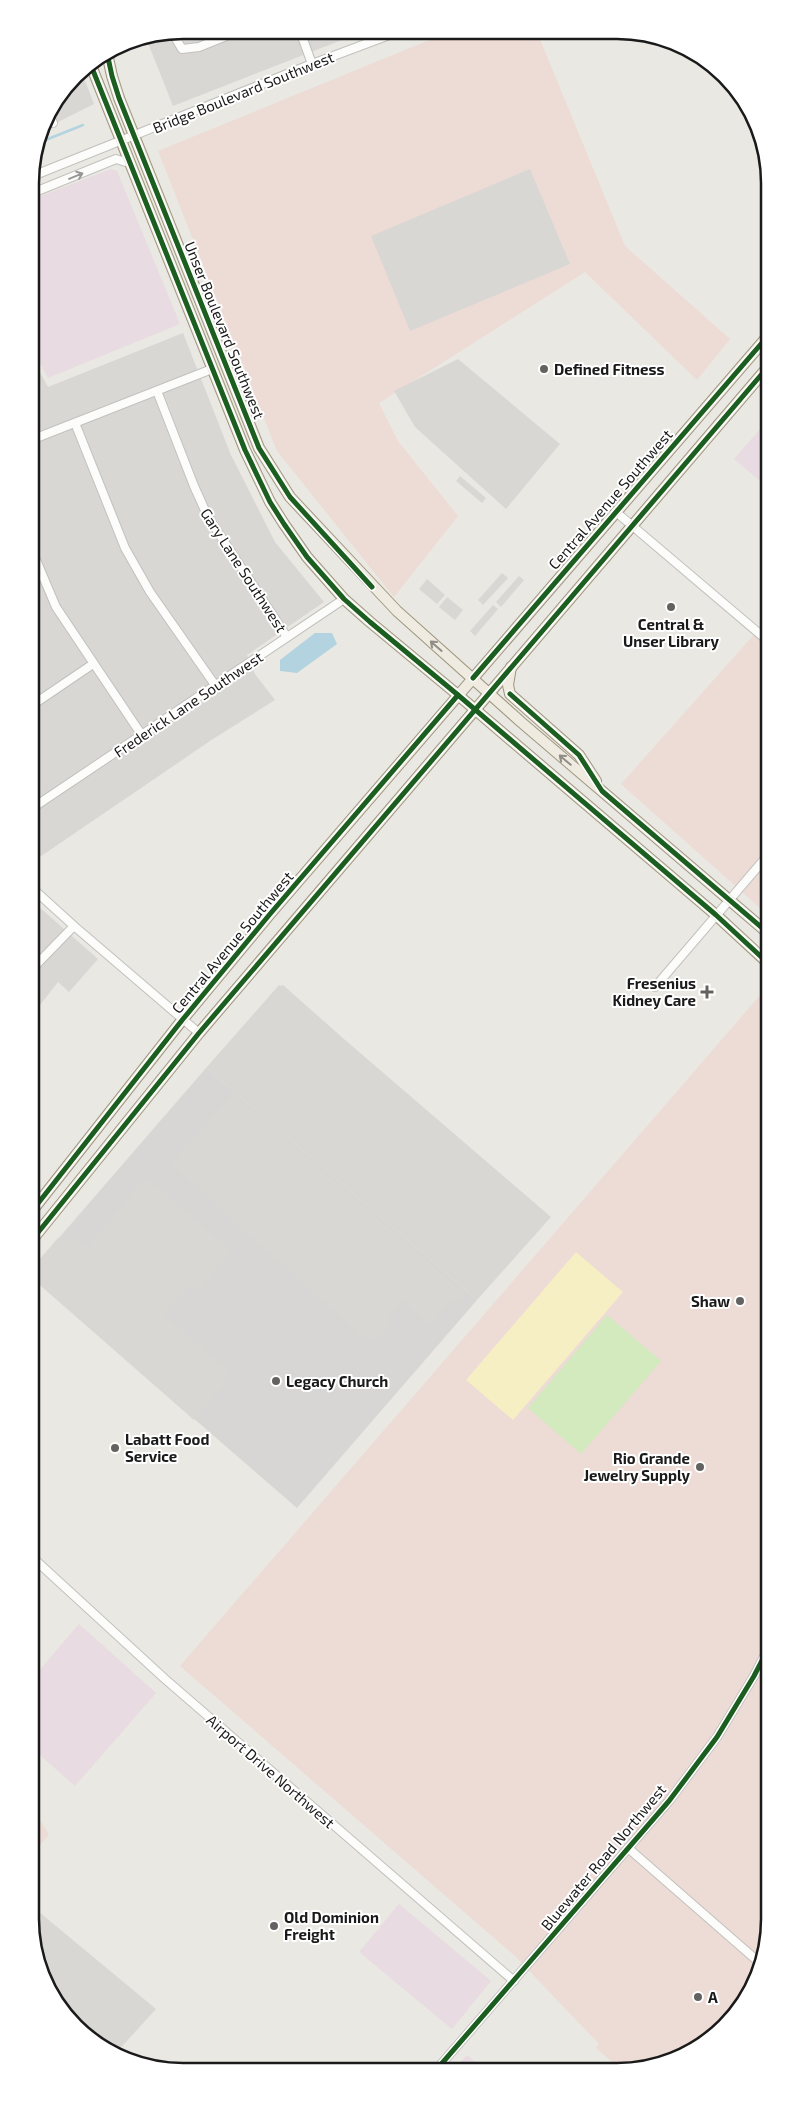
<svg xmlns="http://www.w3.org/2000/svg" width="800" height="2102" viewBox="0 0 800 2102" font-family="'Exo 2',sans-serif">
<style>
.residential{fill:#d9d7d4}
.commercial{fill:#eddbd6}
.industrial{fill:#e8dbe1}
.religious{fill:#d7d6d4}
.grass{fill:#d2eabd}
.sand{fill:#f6efc4}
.parking{fill:#d8d7d4}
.water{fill:#b3d3e0}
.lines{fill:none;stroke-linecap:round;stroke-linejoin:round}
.stream{stroke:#b3d3e0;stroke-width:2.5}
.minor-casing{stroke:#c2c1be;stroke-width:10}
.major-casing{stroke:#9f9780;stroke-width:12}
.minor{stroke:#fcfcfb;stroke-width:8}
.major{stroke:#f0ebe1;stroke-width:10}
.cycleway-casing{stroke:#fff;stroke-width:8}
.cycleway{stroke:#1b5e20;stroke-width:5}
.oneway{stroke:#969696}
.oneway2{stroke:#908d87}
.poi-dot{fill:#636260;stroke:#fff;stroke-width:2}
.labels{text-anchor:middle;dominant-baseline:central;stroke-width:4;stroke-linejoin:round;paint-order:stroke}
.street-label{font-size:15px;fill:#1a1a1a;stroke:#fff}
.poi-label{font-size:15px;font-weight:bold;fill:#1a1a1a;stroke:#fff;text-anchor:start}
.rim{fill:none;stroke:#1a1a1a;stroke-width:2.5}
</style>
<rect width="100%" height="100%" fill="#eae8e2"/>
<g class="residential">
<polygon points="183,30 365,31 173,106 148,43 131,49 128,41"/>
<polygon points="81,70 94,104 42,130 46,115"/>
<polygon points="183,333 231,455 275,542 324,602 247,655 255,674 275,700 213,739 31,863 31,356 48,387"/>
<polygon points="38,906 98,959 69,992 58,982 32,1015 31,914"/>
<polygon points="279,985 281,986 283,985 344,1039 551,1217 477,1300 206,1068"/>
<polygon points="33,1907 156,2009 114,2055 75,2027 50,1995 33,1949"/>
</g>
<g class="commercial">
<polygon points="449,32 537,32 625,246 730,339 697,380 585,272 379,403 398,441 458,516 394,597 277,451 158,151"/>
<polygon points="767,620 768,620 768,915 621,784"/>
<polygon points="762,993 768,999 770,1928 758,1977 732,2020 694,2051 647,2069 620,2069 596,2048 599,2044 515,1956 180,1666"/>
<polygon points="33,1808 49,1835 33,1853"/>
</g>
<g class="industrial">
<polygon points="111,169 117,171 180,324 48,378 31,346 30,200"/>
<polygon points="767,421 768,488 734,459"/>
<polygon points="79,1624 156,1693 75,1786 33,1749 33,1668 38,1672"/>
<polygon points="399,1904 491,1981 452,2029 359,1952"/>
<polygon points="467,2055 484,2069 455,2069"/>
</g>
<polygon class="religious" points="206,1068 477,1300 297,1508 32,1278 32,1269"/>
<polygon class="grass" points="607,1315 661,1361 581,1454 528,1408"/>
<polygon class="sand" points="576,1252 623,1292 513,1420 466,1380"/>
<g class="parking">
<polygon points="530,169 570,264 410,331 371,236"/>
<polygon points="458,359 560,444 506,509 415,427 394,391"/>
<polygon points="460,476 486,498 482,503 456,481"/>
<polygon points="502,573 508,578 483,605 478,600"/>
<polygon points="519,576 524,580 501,607 496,602"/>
<polygon points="427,579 445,595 437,604 419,589"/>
<polygon points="447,597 463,610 455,620 439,607"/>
<polygon points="493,605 498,609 475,636 470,631"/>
<polygon points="233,1093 465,1294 462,1300 449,1303 430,1325 402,1300 387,1318 392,1323 374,1342 366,1336 359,1335 352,1327 297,1277 222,1212 216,1204 171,1164"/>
<polygon points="146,1177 232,1251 197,1292 189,1286 164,1315 229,1371 221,1380 225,1384 194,1420 32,1278 32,1268 58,1238 64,1243 71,1235 87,1247"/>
</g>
<polygon class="water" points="315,633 332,633 337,644 297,673 280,671 280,660"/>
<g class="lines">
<polyline class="stream" points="38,143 83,125"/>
<defs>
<g id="minor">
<polyline points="300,31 312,64"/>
<polyline points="172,32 182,49 199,47 241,30"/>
<polyline points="48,112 53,123"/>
<polyline points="30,177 312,64 400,31"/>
<polyline points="30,194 116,159 129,163"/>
<polyline points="157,391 194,486 208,517 287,637"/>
<polyline points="75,423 125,548 150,592 215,685"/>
<polyline points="31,440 212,369"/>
<polyline points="616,512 768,641"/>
<polyline points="31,548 56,607 141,734"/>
<polyline points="31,706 93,664"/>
<polyline points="31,809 344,599"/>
<polyline points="31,887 74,926 199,1033"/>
<polyline points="32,969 74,926"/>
<polyline points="655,987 768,855"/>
<polyline points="32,1557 165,1679 514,1981"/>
<polyline points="628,1848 761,1964"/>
<polyline points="437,2069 669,1801 717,1737 754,1676 769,1647"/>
</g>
<g id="major">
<polyline points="107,53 112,76 119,98 259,448 290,497 397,611 521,722 768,933"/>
<polyline points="90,63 245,450 270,502 284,524 307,557 344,599 370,622 458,695 716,915 768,963"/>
<polyline points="511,667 508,685 510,694 579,755 596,781"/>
<polyline points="32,1211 183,1019 270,914 767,337"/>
<polyline points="32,1240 199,1033 767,368"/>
</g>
</defs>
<use href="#minor" class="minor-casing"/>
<use href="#major" class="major-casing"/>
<use href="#minor" class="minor"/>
<use href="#major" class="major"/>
<defs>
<g id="cycleway">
<polyline points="107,53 112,76 119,98 259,448 290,497 372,587"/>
<polyline points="90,63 245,450 270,502 284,524 307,557 344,599 370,622 458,695 716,915 768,963"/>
<polyline points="473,678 767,337"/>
<polyline points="510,694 579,755 602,791 768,933"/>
<polyline points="32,1211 183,1019 270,914 458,695"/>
<polyline points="32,1240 199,1033 767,368"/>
<polyline points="437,2069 669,1801 717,1737 754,1676 769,1647"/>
</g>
</defs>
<use href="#cycleway" class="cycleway-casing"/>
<use href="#cycleway" class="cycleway"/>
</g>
<defs><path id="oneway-shaft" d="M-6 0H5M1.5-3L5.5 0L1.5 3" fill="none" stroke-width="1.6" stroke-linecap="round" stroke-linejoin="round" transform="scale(1.25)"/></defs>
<use class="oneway" href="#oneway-shaft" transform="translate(76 176) rotate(-22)"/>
<g class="oneway2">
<use href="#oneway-shaft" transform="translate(436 646) rotate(-139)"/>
<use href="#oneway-shaft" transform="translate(565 760) rotate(-140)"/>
</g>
<g class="poi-dot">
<circle cx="544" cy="369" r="5"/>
<circle cx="671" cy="607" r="5"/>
<path d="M704.5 984.5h5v5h5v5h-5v5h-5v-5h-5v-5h5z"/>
<circle cx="740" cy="1301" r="5"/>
<circle cx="276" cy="1381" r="5"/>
<circle cx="115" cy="1448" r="5"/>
<circle cx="700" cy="1467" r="5"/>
<circle cx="274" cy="1926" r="5"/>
<circle cx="698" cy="1997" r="5"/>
</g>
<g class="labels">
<g class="street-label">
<text transform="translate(243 92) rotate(-22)">Bridge Boulevard Southwest</text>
<text transform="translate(225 330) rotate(68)">Unser Boulevard Southwest</text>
<text transform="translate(610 499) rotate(-49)">Central Avenue Southwest</text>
<text transform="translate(244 570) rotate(57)">Gary Lane Southwest</text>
<text transform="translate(188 704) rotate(-34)">Frederick Lane Southwest</text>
<text transform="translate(232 942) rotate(-50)">Central Avenue Southwest</text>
<text transform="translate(271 1771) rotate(41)">Airport Drive Northwest</text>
<text transform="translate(603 1857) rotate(-50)">Bluewater Road Northwest</text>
</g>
<g class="poi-label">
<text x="554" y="369">Defined Fitness</text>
<text x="671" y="624" text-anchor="middle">Central &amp;<tspan x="671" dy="17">Unser Library</tspan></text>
<text x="696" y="983" text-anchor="end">Fresenius<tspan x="696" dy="17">Kidney Care</tspan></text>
<text x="730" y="1301" text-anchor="end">Shaw</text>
<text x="286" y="1381">Legacy Church</text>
<text x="125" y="1439">Labatt Food<tspan x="125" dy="17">Service</tspan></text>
<text x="690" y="1458" text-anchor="end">Rio Grande<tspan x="690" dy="17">Jewelry Supply</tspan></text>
<text x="284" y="1917">Old Dominion<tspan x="284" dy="17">Freight</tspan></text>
<text x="708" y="1997">A</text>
</g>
</g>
<path d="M0 0H800V2102H0ZM183 39H617A144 144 0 0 1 761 183V1919A144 144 0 0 1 617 2063H183A144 144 0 0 1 39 1919V183A144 144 0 0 1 183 39Z" fill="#fff" fill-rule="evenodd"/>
<path class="rim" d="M183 39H617A144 144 0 0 1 761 183V1919A144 144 0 0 1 617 2063H183A144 144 0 0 1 39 1919V183A144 144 0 0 1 183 39Z"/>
</svg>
